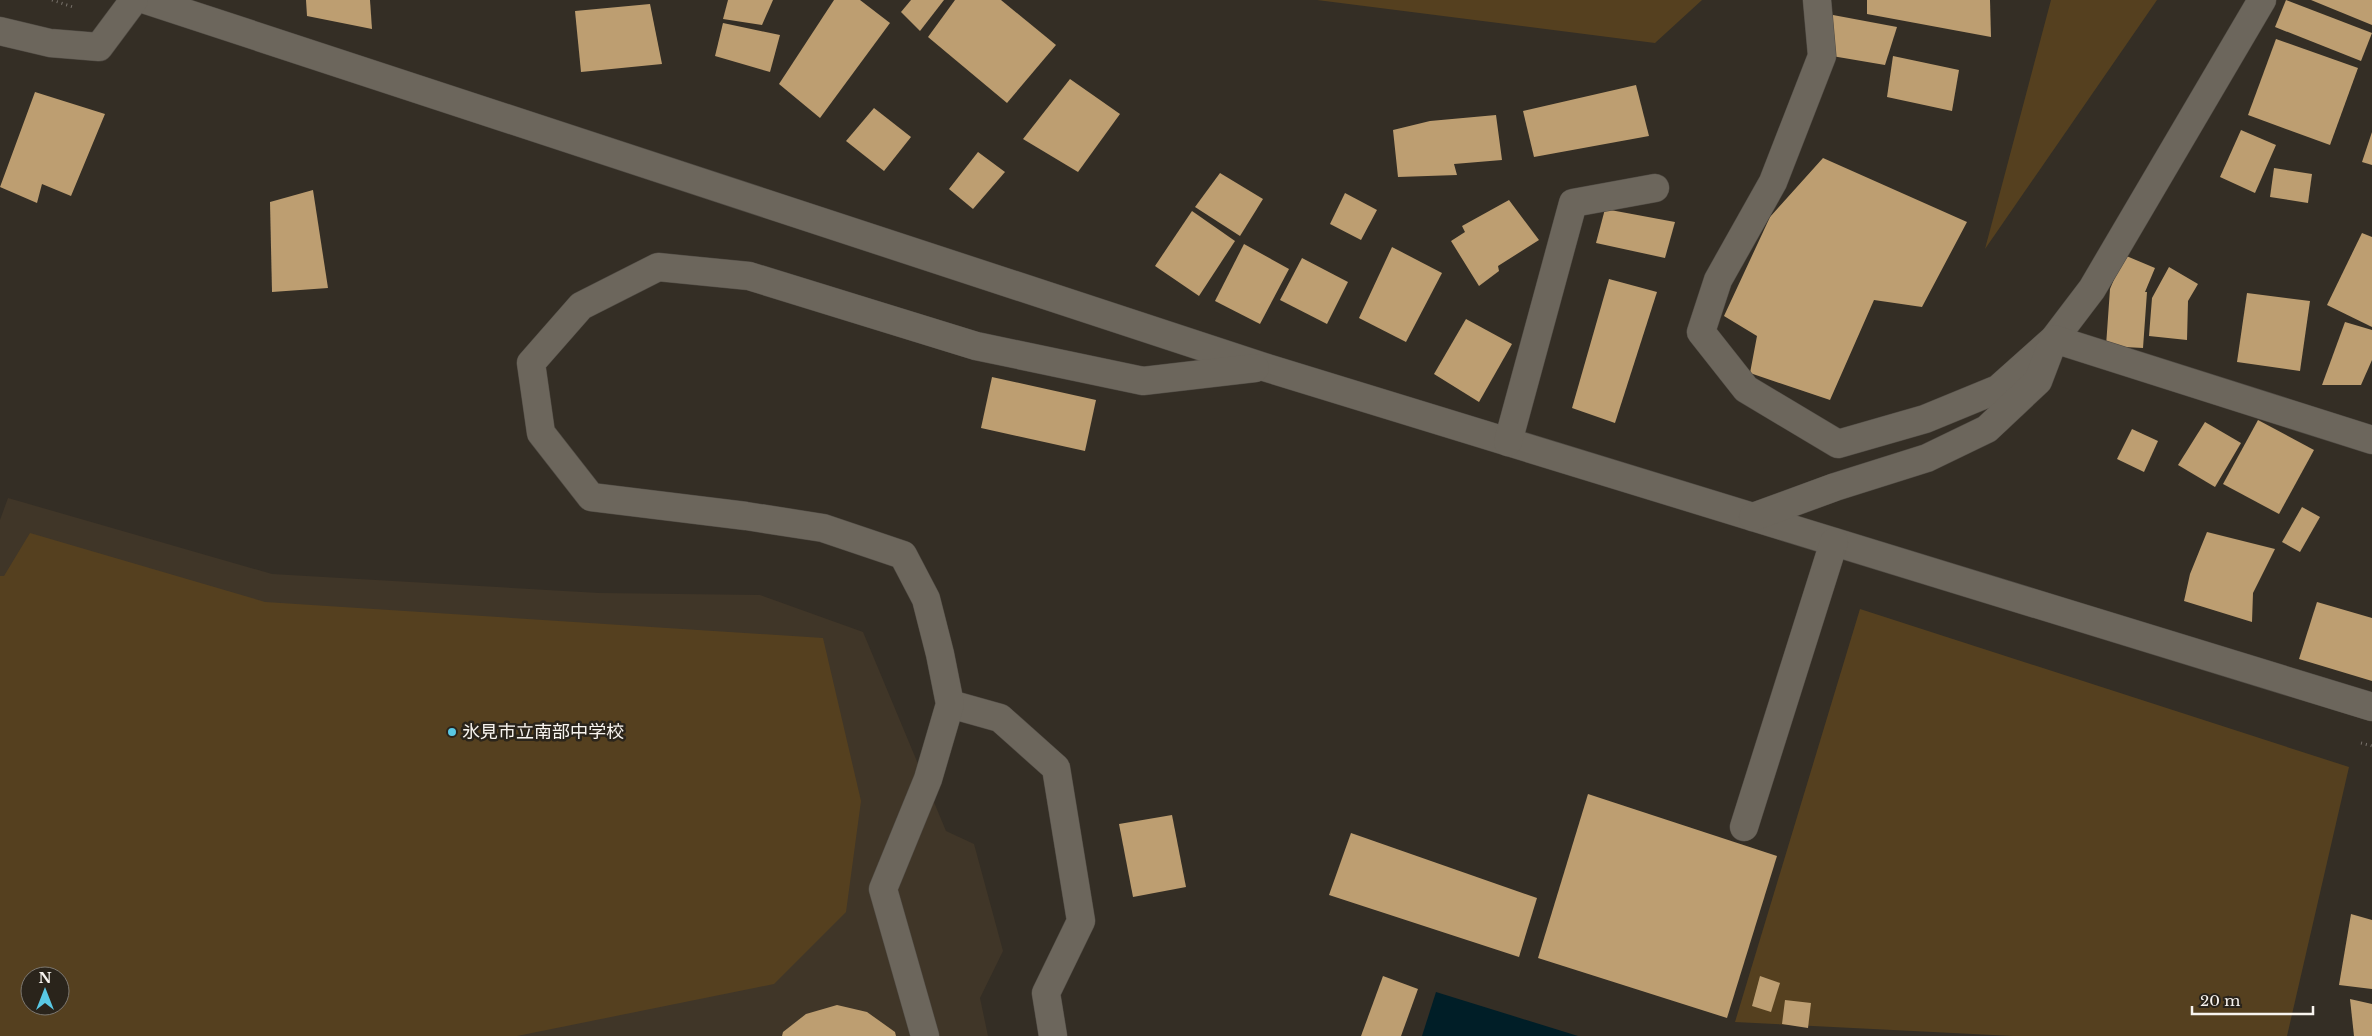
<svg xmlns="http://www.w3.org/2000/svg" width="2372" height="1036" viewBox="0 0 2372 1036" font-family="'Libre Baskerville','Noto Sans JP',serif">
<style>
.built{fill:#403628;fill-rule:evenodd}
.green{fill:#55401f;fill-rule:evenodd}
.water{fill:#001e27}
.building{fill:#bd9e71}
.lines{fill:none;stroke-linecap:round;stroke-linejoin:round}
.minor-casing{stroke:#504b44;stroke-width:29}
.path{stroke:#79736c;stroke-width:3;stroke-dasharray:1 4;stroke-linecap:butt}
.minor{stroke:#6c665c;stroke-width:28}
.poi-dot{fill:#59c8e4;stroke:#2a241b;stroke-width:2}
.labels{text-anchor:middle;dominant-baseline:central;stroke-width:5;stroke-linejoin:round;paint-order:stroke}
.poi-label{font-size:18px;fill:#f8f4ef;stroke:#2a241b;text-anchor:start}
</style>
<rect width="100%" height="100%" fill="#342e25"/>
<path class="built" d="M8,498l264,76 327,19 161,2 103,37 83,199 28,13 29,107 -23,47 8,38h-988v-516zM30,976h30v30h-30z"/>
<g class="green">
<polygon points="1317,0 1702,0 1655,43"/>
<polygon points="2051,0 2157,0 1985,249"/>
<path d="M30,533l235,69 558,36 38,163 -15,111 -72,72 -257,52h-517v-460h4zM30,976h30v30h-30z"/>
<polygon points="1860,609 2349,767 2287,1036 2013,1036 1735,1022"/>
</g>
<polygon class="water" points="1436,992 1578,1036 1422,1036"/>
<g class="building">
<polygon points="306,0 370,0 372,29 307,16"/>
<polygon points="728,0 773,0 762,25 723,19"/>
<polygon points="834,0 860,0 890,23 820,118 779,84"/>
<polygon points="911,0 944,0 920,31 901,12"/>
<polygon points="955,0 1001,0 1056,45 1007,103 928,37"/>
<polygon points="1867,0 1990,0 1991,37 1867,14"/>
<polygon points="2286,0 2372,33 2361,61 2275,27"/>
<polygon points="2311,0 2372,0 2372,25"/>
<polygon points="650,4 662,64 581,72 575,11"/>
<polygon points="1833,15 1897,27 1885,65 1832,56"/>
<polygon points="723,23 780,35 770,72 715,56"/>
<polygon points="2276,39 2358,68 2330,145 2248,115"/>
<polygon points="1893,56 1959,70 1952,111 1887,97"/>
<polygon points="1070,79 1120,114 1078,172 1023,139"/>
<polygon points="1636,85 1649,136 1534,157 1523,111"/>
<polygon points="35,92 105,114 71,196 42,184 37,203 0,187"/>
<polygon points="874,108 911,137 884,171 846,141"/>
<polygon points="1496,115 1502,160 1454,164 1457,175 1398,177 1393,130 1430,121"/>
<polygon points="2241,130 2276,145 2255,193 2220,177"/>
<polygon points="2372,132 2372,165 2362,162"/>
<polygon points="978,152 1005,172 973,209 949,189"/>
<polygon points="1823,158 1967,222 1922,307 1874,300 1830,400 1750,373 1757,336 1724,316 1770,217"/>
<polygon points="2274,168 2312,174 2308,203 2270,197"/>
<polygon points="1220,173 1263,199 1240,236 1195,207"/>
<polygon points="313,190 328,288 272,292 270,202"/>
<polygon points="1345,193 1377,210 1361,240 1330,224"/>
<polygon points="1509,200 1539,240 1498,266 1499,271 1479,286 1451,241 1465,232 1462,226"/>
<polygon points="1605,209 1675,222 1665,258 1596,243"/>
<polygon points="1192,211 1235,241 1199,296 1155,266"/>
<polygon points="2362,233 2372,237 2372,327 2327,305"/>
<polygon points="1244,244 1289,269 1260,324 1215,301"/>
<polygon points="1392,247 1442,273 1406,342 1359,318"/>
<polygon points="2124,255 2155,268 2145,292 2147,292 2143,348 2106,346 2110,289"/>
<polygon points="1302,258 1348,282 1327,324 1280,300"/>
<polygon points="2169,267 2198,284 2188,301 2187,340 2149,336 2152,298"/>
<polygon points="1609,279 1657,292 1615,423 1572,408"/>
<polygon points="2247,293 2310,301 2300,371 2237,362"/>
<polygon points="1466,319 1512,344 1479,402 1434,374"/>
<polygon points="2345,322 2372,330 2372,360 2361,385 2322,385"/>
<polygon points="992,377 1096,400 1085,451 981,428"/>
<polygon points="2258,420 2314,450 2279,514 2223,484"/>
<polygon points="2205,422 2241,443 2215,487 2178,465"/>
<polygon points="2132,429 2158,441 2144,472 2117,459"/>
<polygon points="2302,507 2320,517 2300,552 2282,542"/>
<polygon points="2207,532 2275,549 2253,593 2252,622 2184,601 2190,574"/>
<polygon points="2317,602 2372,618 2372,681 2299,659"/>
<polygon points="1588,794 1777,856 1727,1018 1538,958"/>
<polygon points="1172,815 1186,887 1133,897 1119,824"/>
<polygon points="1351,833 1537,898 1519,957 1329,895"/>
<polygon points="2351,914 2372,920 2372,989 2339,985"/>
<polygon points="1383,976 1418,989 1401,1036 1361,1036"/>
<polygon points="1760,976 1780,983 1771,1012 1752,1006"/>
<polygon points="2350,999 2372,1004 2372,1036 2354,1036"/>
<polygon points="1785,1000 1811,1003 1808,1028 1782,1024"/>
<polygon points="837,1005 867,1012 895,1032 896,1036 782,1036 783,1032 806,1014"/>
</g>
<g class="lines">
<defs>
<g id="minor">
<polyline points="146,0 1264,367 2372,707"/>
<polyline points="1817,0 1822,56 1773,182 1718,280 1701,332 1746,389 1838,444 1925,419 1998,389 2054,339 2092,289 2262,0"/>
<polyline points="0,31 50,43 99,47 134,0"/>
<polyline points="1508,442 1573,203 1655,188"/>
<polyline points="1753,517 1835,487 1927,458 1987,429 2038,381 2054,339 2372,440"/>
<polyline points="950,704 1000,718 1056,768 1081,921 1046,993 1053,1036"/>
<polyline points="1744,827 1834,542"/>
<polyline points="925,1036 883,889 928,779 950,704 940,654 926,599 903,555 823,528 746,516 591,497 541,433 531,363 581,306 658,267 749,276 976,346 1143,381 1255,368"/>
</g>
</defs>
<use href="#minor" class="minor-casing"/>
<g class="path">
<polyline points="52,0 73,7"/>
<polyline points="2361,743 2372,746"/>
</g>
<use href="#minor" class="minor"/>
</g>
<circle class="poi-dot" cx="452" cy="732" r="5"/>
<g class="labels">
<g class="poi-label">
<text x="462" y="732">氷見市立南部中学校</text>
</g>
</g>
<g transform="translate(45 991)"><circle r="24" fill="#2a241b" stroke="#7c7770"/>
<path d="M0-4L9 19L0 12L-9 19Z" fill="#59c8e4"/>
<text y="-8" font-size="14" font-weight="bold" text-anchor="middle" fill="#f8f4ef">N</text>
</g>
<path d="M2192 1006v8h121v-8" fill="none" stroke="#f8f4ef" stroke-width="2.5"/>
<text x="2200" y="1006" font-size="15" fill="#f8f4ef" stroke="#2a241b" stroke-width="4" paint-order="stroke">20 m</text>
</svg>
